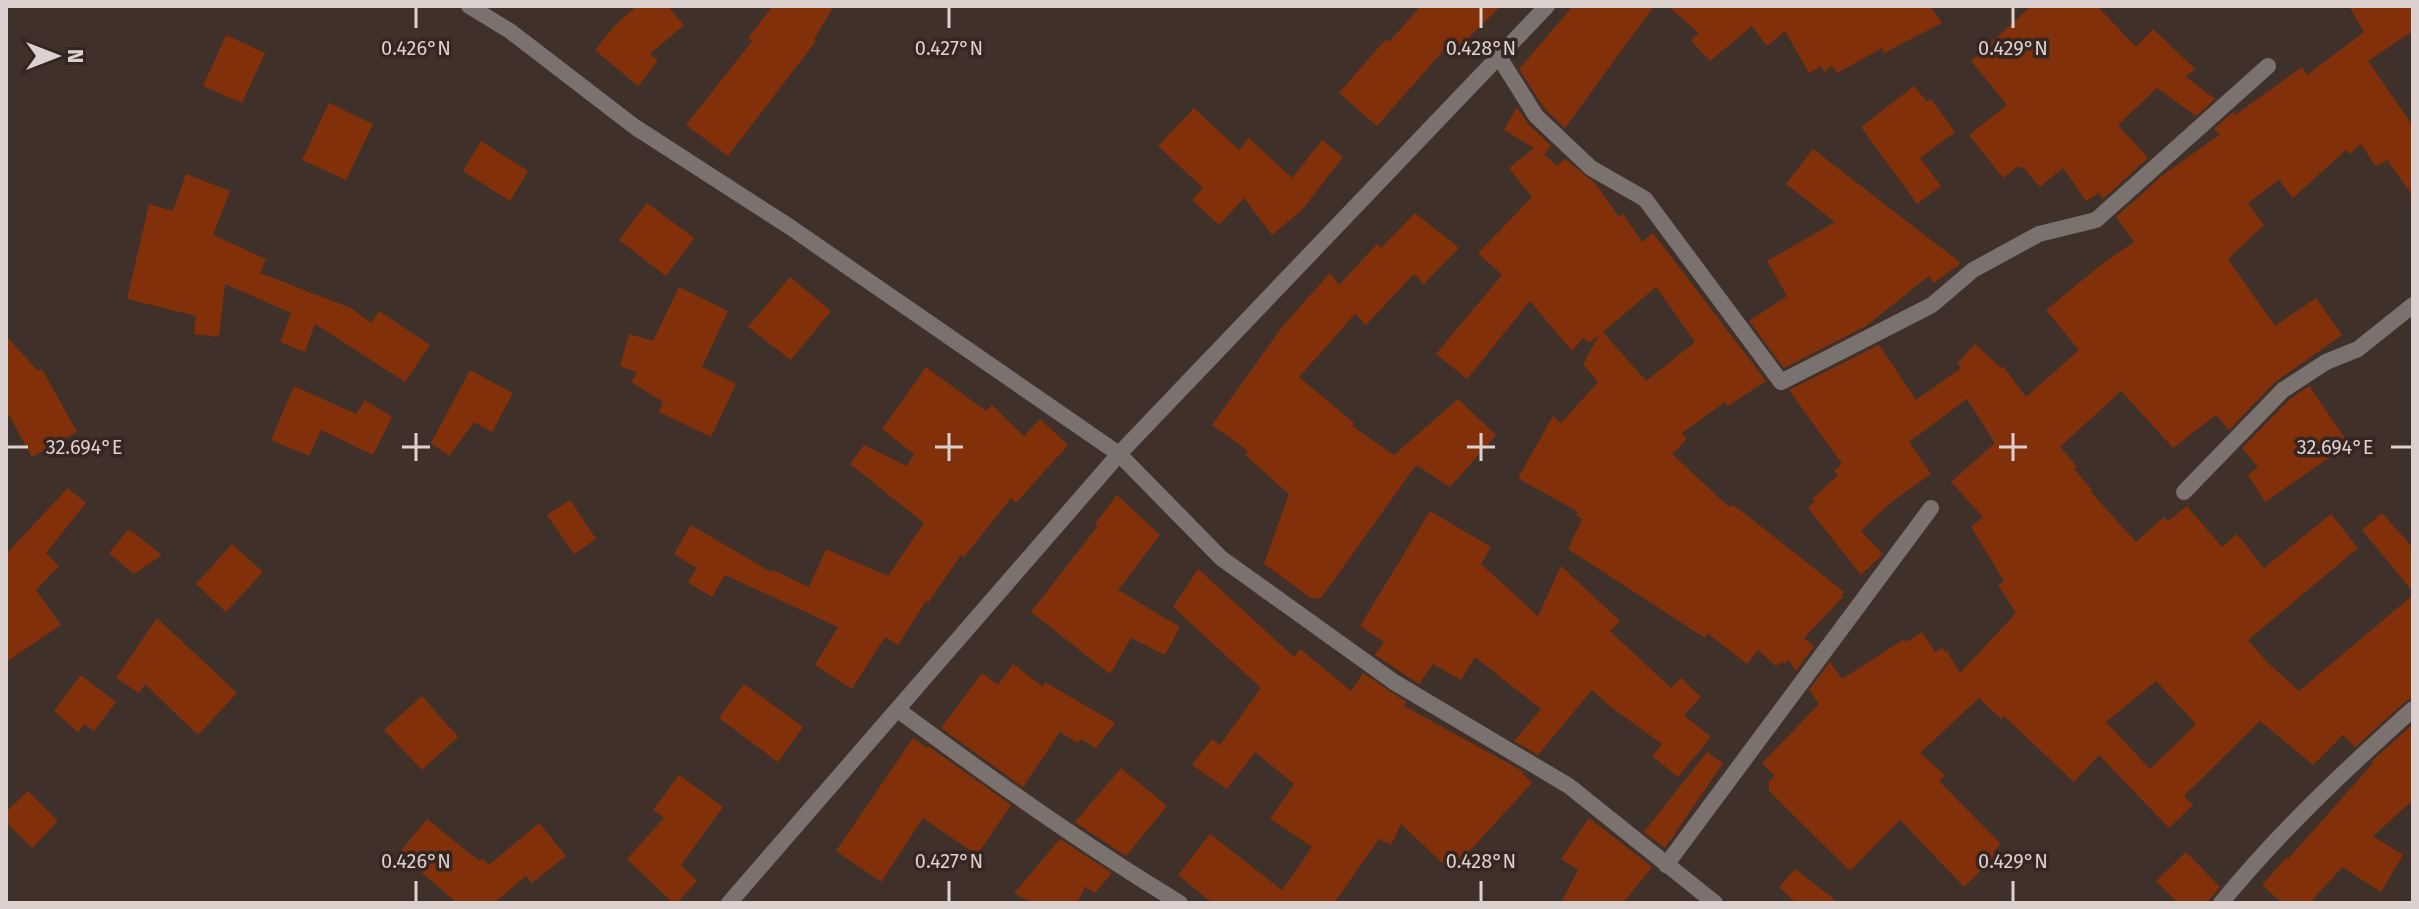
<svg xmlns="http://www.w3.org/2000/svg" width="2419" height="909" viewBox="0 0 2419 909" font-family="'Fira Sans',sans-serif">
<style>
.building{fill:#81300a;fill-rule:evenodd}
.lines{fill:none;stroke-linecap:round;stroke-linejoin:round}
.minor{stroke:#7b726f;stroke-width:16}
.ticks{fill:none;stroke:#dcd1ce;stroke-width:3}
.ticks-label{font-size:20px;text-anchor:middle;fill:#dcd1ce;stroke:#352621;stroke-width:7;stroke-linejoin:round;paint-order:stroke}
</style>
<rect width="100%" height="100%" fill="#40302a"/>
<g class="building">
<polygon points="637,6 667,6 684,25 650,54 658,61 638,86 595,50 615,25"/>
<polygon points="773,6 834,6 814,39 816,41 728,156 686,125 752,41 748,38"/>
<polygon points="1421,6 1501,6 1461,45 1454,38 1377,126 1339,93 1386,39 1389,42"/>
<polygon points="1573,6 1654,6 1565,128 1545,109 1519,69"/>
<polygon points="1668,6 1930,6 1942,23 1884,53 1882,48 1837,73 1832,66 1824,72 1821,66 1809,73 1785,31 1767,46 1752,26 1710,61 1691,41 1699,33"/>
<polygon points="2031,6 2097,6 2136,47 2153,29 2195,69 2186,77 2215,99 2196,116 2157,88 2118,125 2148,158 2103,199 2099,193 2086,201 2063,168 2040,187 2023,167 2021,169 2018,166 2003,178 1969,135 2007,105 1971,61"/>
<path d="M2349,6h64v25l-45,30 45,65v70l-26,-36 -11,7 -15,-23 -11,10 -4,-4 -53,48 -14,-18 -31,23 16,22 -36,34 47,67 41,-28 26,37 -67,47 -46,48 -13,-15 -43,33 -52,-57 -61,56 17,19 -3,3 18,21 -2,1 46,51 28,-25 4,4 19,-15 35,41 15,-13 27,34 67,-54 27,34 -110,92 19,22 32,29 114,-96v103l-7,3 -51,46 -12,-12 -30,30 -53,-44 -76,75 9,9 -24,23 -70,-73 -25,27 -70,-66 -3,3 -22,-21 -59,55 25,22 -6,6 62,63 -8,8 3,4 -32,31 -64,-67 -50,51 -81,-80v-10l6,-5 -13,-13 57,-59 -10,-14 21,-28 12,17 62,-40 2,3 16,-10 13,20 7,-4 3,4 2,-1 13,22 56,-60 -18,-28 6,-4 -33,-54 12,-10 -32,-35 44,-39 -28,-44 -58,43 22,32 -41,29 -29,28 22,23 -22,21 -53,-67 7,-6 -3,-3 26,-24 -4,-4 8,-7 -53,-74 90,-45 37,55 45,-32 -4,-5 18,-19 26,24 2,-2 23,31 53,-47 -33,-40 56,-46 32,-22 -18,-25 47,-42 57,-41 -6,-5 19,-17 2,3 67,-48 5,8 57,-43zM2156,681l40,43 -46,45 -44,-47z"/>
<polygon points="226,35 265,53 242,103 203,86"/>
<polygon points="1914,86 1927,102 1931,99 1955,132 1920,158 1941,186 1917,204 1861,127"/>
<polygon points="329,103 373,124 346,180 302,160"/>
<path d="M1517,107l11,17 23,22 -6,8 -5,-3 17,15 8,-7 30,24 24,34 4,-3 19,28 11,-9 113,148 -38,25 -3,-4 -43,31 5,6 -15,15 57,53 3,-2 12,8 100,79 -3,3 2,2 -39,41 10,8 -18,25 -8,-11 -4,4 -2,-3 -6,5 -18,-16 -11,14 -40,-31 -2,5 -137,-89 14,-30 -6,-4 2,-3 -60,-34 35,-62 8,7 37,-41 -15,-18 16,-29 -10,8 -6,-5 -11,13 -42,-50 -63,78 -31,-25 66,-79 -24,-22 54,-56 -23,-29 25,-20 -30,-18zM1656,287l39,55 -49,39 -43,-49z"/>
<polygon points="1194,108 1239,150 1249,138 1292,178 1322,140 1343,157 1302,210 1272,235 1244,198 1219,225 1192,200 1203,188 1158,146"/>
<polygon points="481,141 528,171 510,201 463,171"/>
<polygon points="1813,149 1961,263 1934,283 1929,276 1866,326 1784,368 1749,321 1787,296 1767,261 1835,222 1786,184"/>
<polygon points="186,174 230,191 213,235 266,259 260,273 351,308 371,323 379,311 430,345 405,382 315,324 305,352 280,342 291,313 225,284 219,337 194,334 196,316 127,299 149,204 173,211"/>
<polygon points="647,203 694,238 666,276 619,240"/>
<polygon points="1415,213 1459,248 1424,284 1414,274 1366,325 1355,314 1299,377 1354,423 1352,426 1394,455 1458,399 1496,435 1450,487 1416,465 1321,598 1311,598 1264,564 1289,494 1245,455 1248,451 1212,425 1282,327 1330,273 1339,285 1377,244 1381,248"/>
<polygon points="790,277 831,311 791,360 748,327"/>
<polygon points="679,287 728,311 702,367 736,384 711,437 659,412 663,402 631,382 637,372 620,366 629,334 653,341"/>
<polygon points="6,336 38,371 42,369 77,432 32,457 6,410"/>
<polygon points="926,367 986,411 992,405 1024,436 1040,419 1068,445 1016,503 1011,498 964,557 961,555 928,603 926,601 898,645 885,637 852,689 815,665 838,627 725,575 712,597 688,582 697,568 674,554 691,525 771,572 773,570 809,587 826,549 888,576 924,523 850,464 864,445 907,466 914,454 882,429"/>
<polygon points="470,370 513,393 492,432 474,422 449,456 431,443"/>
<polygon points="294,386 356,414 365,400 392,417 373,455 321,430 309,456 271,440"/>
<polygon points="2309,386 2349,444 2265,502 2248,475 2258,467 2242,448 2290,399"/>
<polygon points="68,488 86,503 46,553 59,566 36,590 61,625 6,662 6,554"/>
<polygon points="1117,495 1160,535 1118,590 1180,627 1165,655 1131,638 1110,674 1031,612 1097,527 1095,524"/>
<polygon points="570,500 596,539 574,554 547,515"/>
<polygon points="1430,511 1491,547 1481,564 1538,616 1561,566 1620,621 1610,631 1671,688 1681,678 1701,697 1684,715 1711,737 1678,777 1652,756 1662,744 1611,707 1592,690 1538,755 1514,741 1541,709 1475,657 1461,680 1433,664 1419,684 1375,655 1384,642 1360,626"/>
<polygon points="2382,513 2413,548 2413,592 2362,530"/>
<polygon points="129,529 162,555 134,574 109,553"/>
<polygon points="232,544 263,572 226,612 196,584"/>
<polygon points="1198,569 1294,657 1300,649 1351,691 1363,673 1406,702 1404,706 1524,772 1523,774 1532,783 1451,871 1401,824 1391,845 1379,839 1334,903 1212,903 1178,875 1210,834 1282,890 1312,847 1270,819 1294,784 1255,752 1227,789 1192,765 1212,739 1220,745 1261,688 1173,607"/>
<polygon points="157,618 237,693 198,735 145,684 139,693 116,678"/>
<polygon points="1013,664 1043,687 1045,682 1115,723 1096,748 1081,739 1078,743 1060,732 1023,787 941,728 982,673 998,685"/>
<polygon points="81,675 116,702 94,731 84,724 78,732 54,711"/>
<polygon points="744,684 803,727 778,762 719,718"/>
<polygon points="422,696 458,737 422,770 384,730"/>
<polygon points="2413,724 2413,800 2373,836 2403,855 2381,892 2342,867 2310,903 2282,903 2262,885 2287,857 2288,859 2373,763 2371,762"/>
<polygon points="913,738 927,748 928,746 1011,805 977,855 923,818 881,882 836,851"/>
<polygon points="1707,752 1723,763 1665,848 1644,832"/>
<polygon points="1121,768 1167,806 1126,856 1075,822"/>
<polygon points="679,775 723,807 681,865 697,881 677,903 673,903 627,859 664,818 653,810"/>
<polygon points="28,791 58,821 32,848 6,822 6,812"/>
<polygon points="1589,818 1652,867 1623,903 1561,903 1578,870 1561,859"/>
<polygon points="427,819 479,861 482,858 489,865 539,823 566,856 532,883 526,876 494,903 457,903 399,853"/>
<polygon points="1060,839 1112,873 1095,893 1085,887 1077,903 1032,903 1014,893"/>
<polygon points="2186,852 2220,887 2207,903 2178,903 2156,881"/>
<polygon points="1795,869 1839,903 1796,903 1779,887"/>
</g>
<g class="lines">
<g class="minor">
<polyline points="469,6 510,31 635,127 790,227 1119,454 1221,558 1394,682 1569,786 1715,903"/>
<polyline points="1499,57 1536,116 1591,168 1645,199 1781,382 1932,305 1973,270 2039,234 2096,220 2268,66"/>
<polyline points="2184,492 2283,390 2326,362 2358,349 2413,305"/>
<path d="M898,710c92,68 184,134 282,193"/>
<polyline points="1666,865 1931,508"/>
<polyline points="729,903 1119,454 1547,6"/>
<path d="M2221,903c58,-71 124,-133 192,-194"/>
</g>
</g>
<path class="ticks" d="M416,8v20M949,8v20M1481,8v20M2013,8v20M416,433v28M949,433v28M1481,433v28M2013,433v28M8,447h20M402,447h28M935,447h28M1467,447h28M1999,447h28M2391,447h20M416,881v20M949,881v20M1481,881v20M2013,881v20"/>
<g class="ticks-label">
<text x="416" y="55">0.426°N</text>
<text x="949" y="55">0.427°N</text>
<text x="1481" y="55">0.428°N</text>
<text x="2013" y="55">0.429°N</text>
<text x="2335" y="454">32.694°E</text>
<text x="84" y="454">32.694°E</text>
<text x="416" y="868">0.426°N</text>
<text x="949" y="868">0.427°N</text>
<text x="1481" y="868">0.428°N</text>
<text x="2013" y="868">0.429°N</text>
</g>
<rect width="2419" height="909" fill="none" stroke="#dcd1ce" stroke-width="16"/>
<g transform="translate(56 56) rotate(90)" stroke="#352621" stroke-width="6" paint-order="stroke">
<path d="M0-6L14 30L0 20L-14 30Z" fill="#dcd1ce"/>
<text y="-12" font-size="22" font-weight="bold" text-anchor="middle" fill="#dcd1ce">N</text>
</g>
</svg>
